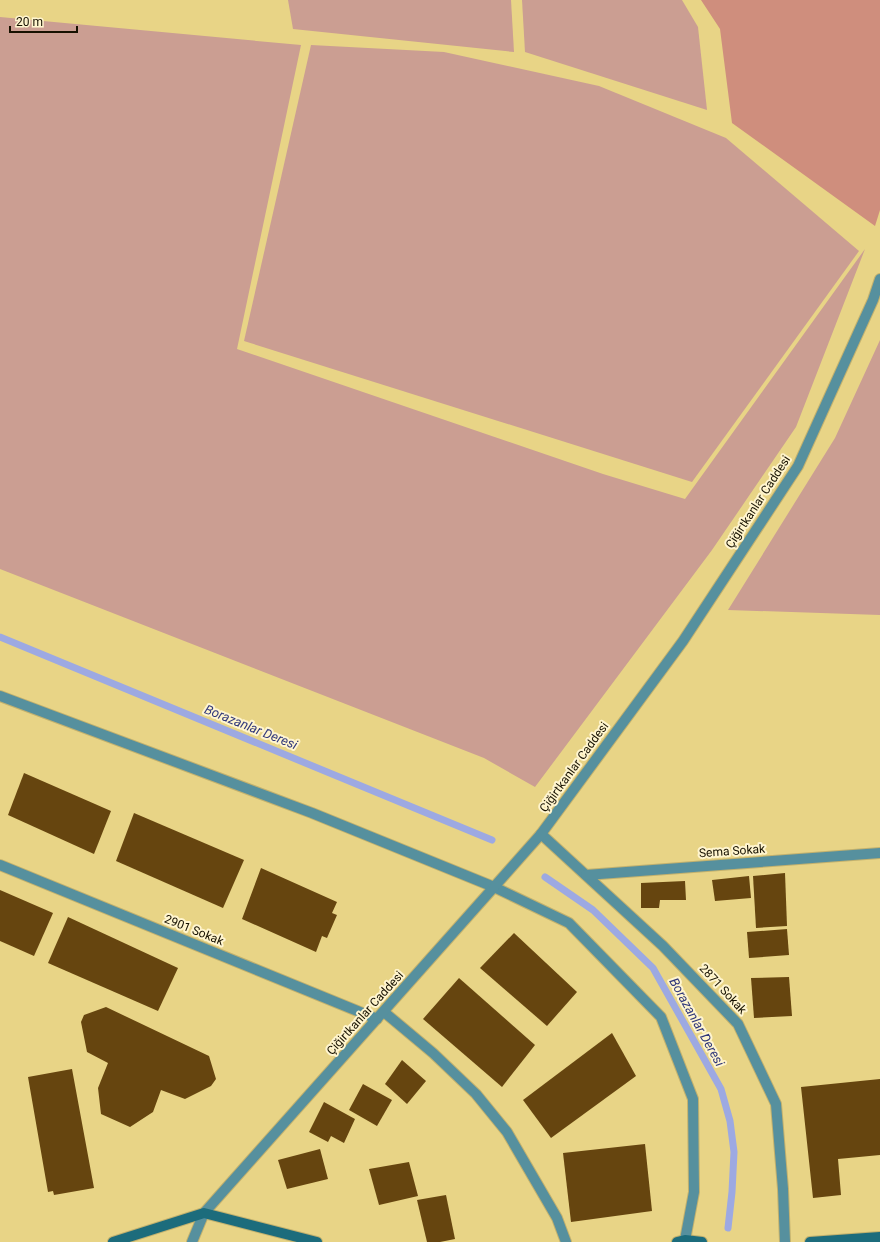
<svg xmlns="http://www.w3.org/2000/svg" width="880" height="1242" viewBox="0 0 880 1242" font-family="Roboto,sans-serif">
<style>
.green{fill:#cb9e92}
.forest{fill:#cf8e7d}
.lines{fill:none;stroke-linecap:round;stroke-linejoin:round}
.stream{stroke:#9da9e2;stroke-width:7}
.building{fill:#66450f}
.minor-casing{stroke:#c2b16e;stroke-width:12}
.tertiary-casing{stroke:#c2b16e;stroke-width:12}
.secondary-casing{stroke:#c2b16e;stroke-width:12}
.minor{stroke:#56909e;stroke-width:10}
.tertiary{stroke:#56909e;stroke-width:10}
.secondary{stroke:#1c6c7c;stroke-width:10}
.labels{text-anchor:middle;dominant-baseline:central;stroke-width:4;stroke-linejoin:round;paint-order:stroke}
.street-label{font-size:12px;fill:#171100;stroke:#fff5cf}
.water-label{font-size:13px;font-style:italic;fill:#30377a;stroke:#fff5cf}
</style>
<rect width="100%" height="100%" fill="#e8d486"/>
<g class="green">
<polygon points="288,0 511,0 514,52 293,29"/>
<polygon points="522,0 682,0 698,27 707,110 525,52"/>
<polygon points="0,17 301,45 237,349 603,474 685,499 865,249 796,427 712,550 535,787 484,758 0,569"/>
<polygon points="311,45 444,52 599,86 726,138 859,251 692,482 244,341"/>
<polygon points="880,340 880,615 728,610 835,438"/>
</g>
<polygon class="forest" points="701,0 880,0 880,210 875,226 732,123 720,29"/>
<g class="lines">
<g class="stream">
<polyline points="0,637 492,840"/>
<polyline points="545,877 593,910 653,968 721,1089 730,1121 734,1152 732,1192 728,1228"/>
</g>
</g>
<g class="building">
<polygon points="24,773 111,811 94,854 8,815"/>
<polygon points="134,813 244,860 223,908 116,861"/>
<polygon points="261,868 337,902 332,913 337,915 327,938 322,936 316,952 242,919"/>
<polygon points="785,873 787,926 756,928 753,876"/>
<polygon points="749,876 751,898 715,901 712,880"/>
<polygon points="685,881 686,900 660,900 659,908 641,908 641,883"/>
<polygon points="0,890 53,913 34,956 0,941"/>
<polygon points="68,917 178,968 158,1011 48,963"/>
<polygon points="787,929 789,955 749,958 747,932"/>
<polygon points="514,933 577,992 547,1026 480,968"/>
<polygon points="789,977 792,1016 754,1018 751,978"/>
<polygon points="459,978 535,1045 502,1087 423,1019"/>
<polygon points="106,1007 209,1056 216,1079 211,1086 185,1099 161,1090 153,1112 130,1127 101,1114 98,1088 108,1063 87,1052 81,1022 84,1015"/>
<polygon points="612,1033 636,1076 551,1138 523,1100"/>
<polygon points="402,1060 426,1081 407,1104 385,1084"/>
<polygon points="72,1069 94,1188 54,1195 53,1191 48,1192 28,1077"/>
<polygon points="880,1079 880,1155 838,1159 841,1195 813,1198 801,1087"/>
<polygon points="363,1084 392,1100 377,1126 349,1110"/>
<polygon points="324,1102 355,1119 344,1143 331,1136 328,1142 309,1132"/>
<polygon points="645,1144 652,1211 571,1222 563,1153"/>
<polygon points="320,1149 328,1179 287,1189 278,1160"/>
<polygon points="409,1162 418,1196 379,1205 369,1169"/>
<polygon points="446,1195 455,1239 440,1242 427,1242 417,1200"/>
</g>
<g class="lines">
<defs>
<g id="minor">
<polyline points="0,696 312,813 494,887 569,923 661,1017 693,1099 694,1192 685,1240"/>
<polyline points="541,834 663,946 738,1024 776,1104 783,1189 785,1242"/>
<polyline points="0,865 377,1019"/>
<polyline points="586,875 880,853"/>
<polyline points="384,1012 433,1053 476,1094 507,1132 557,1218 566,1242"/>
<polyline points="192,1242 204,1213 494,887"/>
</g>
<polyline id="tertiary" points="494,887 541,834 683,641 798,466 873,300 880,279"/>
<g id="secondary">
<polyline points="113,1242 204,1213 317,1242"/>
<polyline points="677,1242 685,1240 702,1242"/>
<polyline points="810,1242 880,1237"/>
</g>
</defs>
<use href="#minor" class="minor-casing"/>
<use href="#tertiary" class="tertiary-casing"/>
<use href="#secondary" class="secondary-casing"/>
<use href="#minor" class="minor"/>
<use href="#tertiary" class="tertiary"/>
<use href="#secondary" class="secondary"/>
</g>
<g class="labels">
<g class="street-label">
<text transform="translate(758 502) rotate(-57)">Çiğirtkanlar Caddesi</text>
<text transform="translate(574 767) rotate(-54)">Çiğirtkanlar Caddesi</text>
<text transform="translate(732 851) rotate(-4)">Sema Sokak</text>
<text transform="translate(194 930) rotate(22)">2901 Sokak</text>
<text transform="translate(723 989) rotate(47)">2871 Sokak</text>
<text transform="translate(365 1013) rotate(-48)">Çiğirtkanlar Caddesi</text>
</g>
<g class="water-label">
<text transform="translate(251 727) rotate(22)">Borazanlar Deresi</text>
<text transform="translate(697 1022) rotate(61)">Borazanlar Deresi</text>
</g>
</g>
<path d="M10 26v6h67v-6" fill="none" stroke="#171100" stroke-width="2"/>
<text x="16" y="26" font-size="12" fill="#171100" stroke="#fff5cf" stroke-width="3" paint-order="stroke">20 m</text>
</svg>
